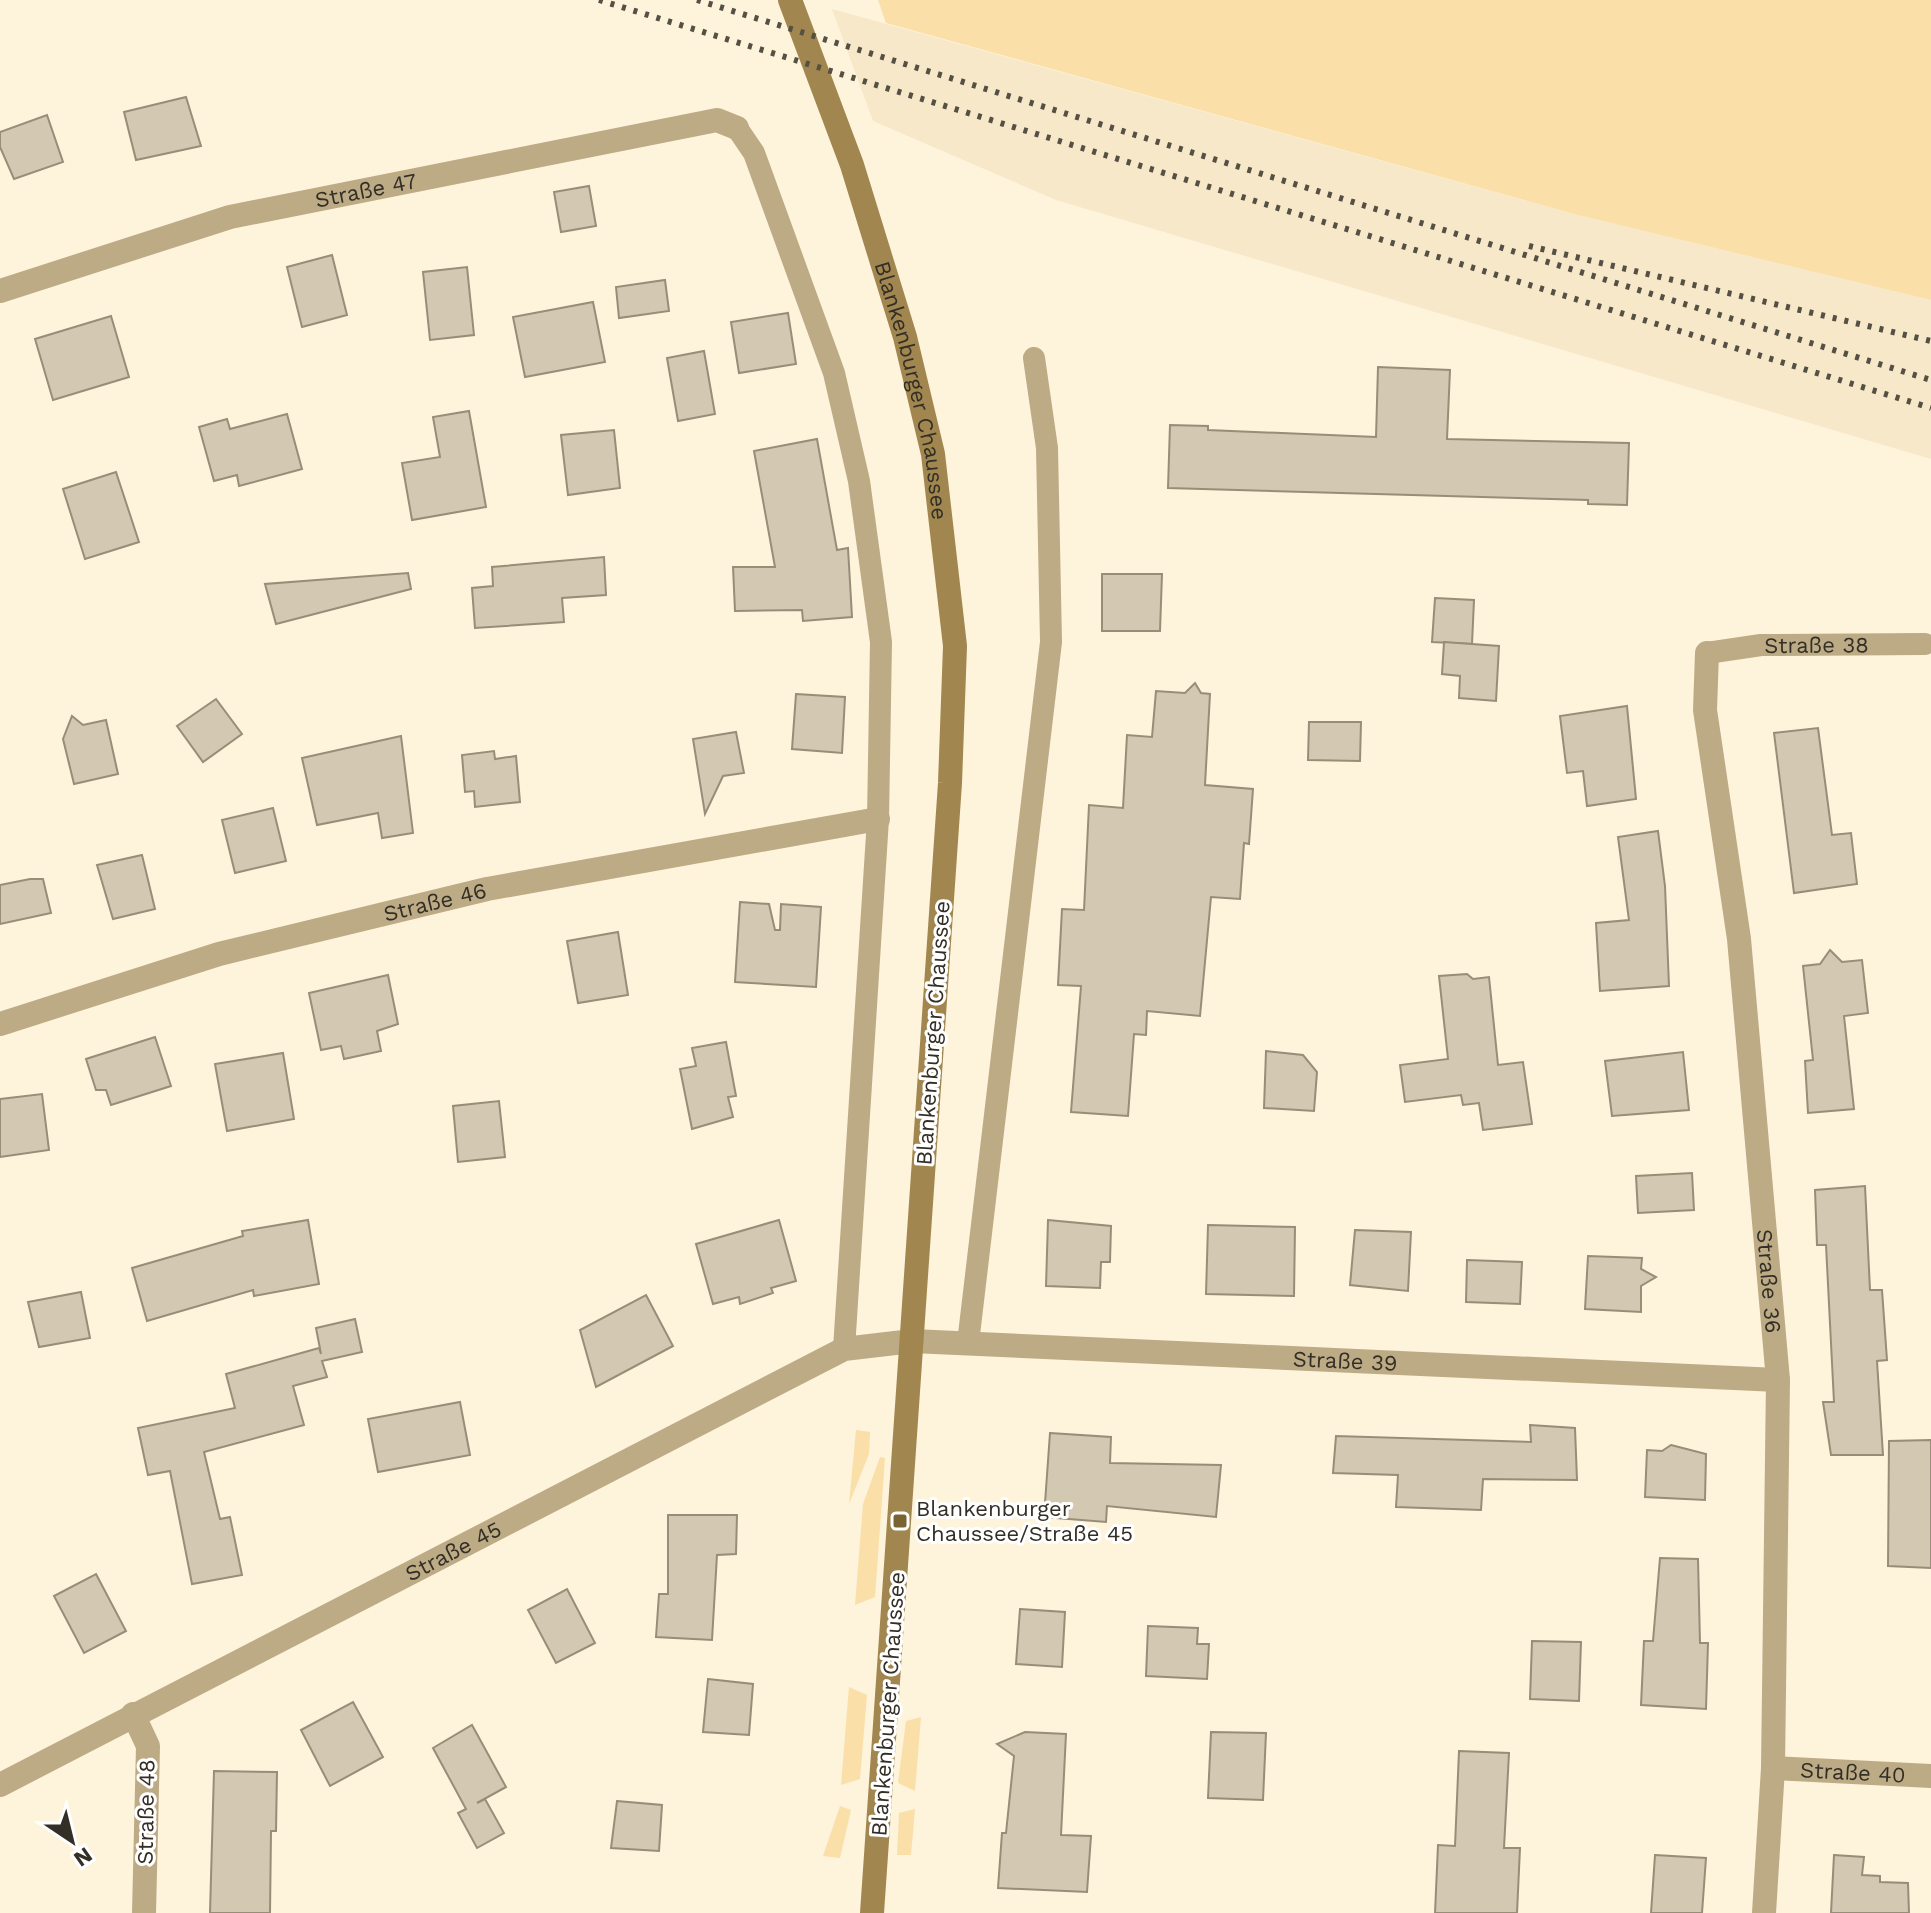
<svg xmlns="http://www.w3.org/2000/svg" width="1931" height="1913" viewBox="0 0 1931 1913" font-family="'Work Sans',sans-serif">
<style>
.built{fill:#f7e8c9}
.green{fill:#fadfa9}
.building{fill:#d3c8b1;stroke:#988d78;stroke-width:2}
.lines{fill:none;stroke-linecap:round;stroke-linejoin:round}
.lane{stroke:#bdab86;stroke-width:22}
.street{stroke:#bdab86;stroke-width:24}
.secondary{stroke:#a1874f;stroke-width:24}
.rail{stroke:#555044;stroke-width:6;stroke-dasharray:4 8;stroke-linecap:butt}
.poi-dot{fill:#7a6333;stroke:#fff;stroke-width:3}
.labels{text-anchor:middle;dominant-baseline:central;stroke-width:6;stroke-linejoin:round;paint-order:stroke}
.street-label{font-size:22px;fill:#332f26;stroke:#fff}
.poi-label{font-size:22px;fill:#332f26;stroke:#fff;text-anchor:start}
</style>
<rect width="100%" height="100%" fill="#fef3db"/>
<polygon class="built" points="832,9 1578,215 1931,300 1931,459 1056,200 873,121"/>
<g class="green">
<polygon points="878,0 1931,0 1931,300 1578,215 886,23"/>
<polygon points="856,1430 870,1432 869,1454 849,1504"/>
<polygon points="880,1457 885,1458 875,1597 855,1605 863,1504"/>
<polygon points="849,1687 867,1695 860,1779 841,1785"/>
<polygon points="921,1717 915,1791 898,1783 906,1721"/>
<polygon points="840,1806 851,1810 840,1858 823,1856"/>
<polygon points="915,1809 911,1855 897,1855 899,1813"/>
</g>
<g class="building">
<polygon points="186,97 201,146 136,160 124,112"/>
<polygon points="47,115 63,162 14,179 0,147 0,132"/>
<polygon points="589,186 596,226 561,232 554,192"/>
<polygon points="332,255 347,315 302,327 287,267"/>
<polygon points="467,267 474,335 430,340 423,272"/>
<polygon points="665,280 669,311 619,318 616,287"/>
<polygon points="593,302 605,362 525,377 513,317"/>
<polygon points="788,313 796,364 739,373 731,322"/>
<polygon points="111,316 129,377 53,400 35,339"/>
<polygon points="704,351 715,414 678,421 667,358"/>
<polygon points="1378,367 1450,370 1447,439 1629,443 1627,505 1588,504 1588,500 1168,488 1170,425 1208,426 1208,430 1376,437"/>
<polygon points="469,411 486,507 412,520 402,463 440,457 433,417"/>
<polygon points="287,414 302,469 239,486 237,475 214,481 199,427 227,419 230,429"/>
<polygon points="614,430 620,488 568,495 561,435"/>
<polygon points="817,439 837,550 848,548 852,617 803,621 802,610 735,611 733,567 775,567 754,451"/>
<polygon points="116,472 139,542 85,559 63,489"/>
<polygon points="604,557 606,595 562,598 564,622 475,628 472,588 493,586 492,567"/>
<polygon points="408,573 411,589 276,624 265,584"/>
<polygon points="1102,574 1162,574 1160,631 1102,631"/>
<polygon points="1435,598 1474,600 1472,644 1432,642"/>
<polygon points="1444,642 1499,646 1496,701 1459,698 1460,676 1442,674"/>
<polygon points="1195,683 1201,693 1210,694 1205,785 1253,789 1249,844 1244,843 1240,899 1211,897 1200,1016 1147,1011 1146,1035 1134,1034 1128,1116 1071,1112 1081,986 1058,985 1062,909 1084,910 1089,805 1123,808 1127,735 1152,737 1156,691 1185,693"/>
<polygon points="796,694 845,697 842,753 792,749"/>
<polygon points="216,699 242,734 203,762 177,726"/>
<polygon points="1627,706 1636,799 1587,806 1583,771 1567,773 1560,716"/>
<polygon points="72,716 83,725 106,720 118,774 74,784 63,739"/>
<polygon points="1309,722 1361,722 1360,761 1308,760"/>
<polygon points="1818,728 1832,835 1851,833 1857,884 1794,893 1774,733"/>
<polygon points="736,732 744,773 723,776 705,814 693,739"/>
<polygon points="401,736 413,833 382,838 378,813 317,825 302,758"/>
<polygon points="494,751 495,759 516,756 520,802 475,807 474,791 465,792 462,755"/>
<polygon points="273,808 286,861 235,873 222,820"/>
<polygon points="1658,831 1665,886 1669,986 1600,991 1596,923 1629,920 1618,837"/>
<polygon points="142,855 155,909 113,919 97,865"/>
<polygon points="30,879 43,879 51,913 0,924 0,885"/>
<polygon points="740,902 769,904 775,930 780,930 781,904 821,907 816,987 735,982"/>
<polygon points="618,932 628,995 578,1003 567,941"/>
<polygon points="1830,950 1842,962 1862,960 1868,1013 1844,1016 1854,1109 1808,1113 1805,1061 1813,1060 1803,966 1820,964"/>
<polygon points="1467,974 1473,979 1489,977 1498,1065 1523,1062 1532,1124 1483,1130 1479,1103 1463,1105 1461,1095 1405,1102 1400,1065 1448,1059 1439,976"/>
<polygon points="388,975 398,1024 377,1031 381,1051 344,1059 341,1046 321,1050 309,993"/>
<polygon points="155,1037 171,1086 111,1105 106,1090 96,1090 86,1059"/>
<polygon points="726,1042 736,1096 728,1097 733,1117 692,1129 680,1069 696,1066 692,1048"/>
<polygon points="1266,1051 1303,1055 1317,1072 1314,1111 1264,1108"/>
<polygon points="1683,1052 1689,1110 1612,1116 1605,1061"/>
<polygon points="283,1053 294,1119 227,1131 215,1064"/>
<polygon points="42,1094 49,1150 0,1157 0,1099"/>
<polygon points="499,1101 505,1157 458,1162 453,1106"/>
<polygon points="1692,1173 1694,1210 1638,1213 1636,1176"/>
<polygon points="1865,1186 1870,1290 1882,1290 1887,1360 1877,1361 1883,1455 1831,1455 1823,1402 1834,1402 1826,1245 1817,1245 1815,1190"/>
<polygon points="308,1220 319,1284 254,1296 253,1290 147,1321 132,1268 243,1236 242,1231"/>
<polygon points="779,1220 796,1281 771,1288 773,1293 740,1304 739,1297 713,1304 696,1244"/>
<polygon points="1048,1220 1111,1226 1110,1262 1101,1262 1100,1288 1046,1286"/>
<polygon points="1208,1225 1295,1227 1294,1296 1206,1294"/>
<polygon points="1355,1230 1411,1232 1408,1291 1350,1285"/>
<polygon points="1588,1256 1642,1258 1641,1269 1656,1277 1641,1286 1641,1312 1585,1309"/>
<polygon points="1467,1260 1522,1262 1520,1304 1466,1302"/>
<polygon points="81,1292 90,1338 39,1347 28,1302"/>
<polygon points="646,1295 673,1346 596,1387 580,1330"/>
<polygon points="355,1319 362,1352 322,1361 327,1377 293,1386 304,1425 204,1452 220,1519 230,1517 242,1575 192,1584 170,1471 148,1475 138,1428 235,1408 226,1374 319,1348 321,1354 316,1328"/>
<polygon points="460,1402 470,1455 378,1472 368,1419"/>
<polygon points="1530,1425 1575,1428 1577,1480 1483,1479 1481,1510 1396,1507 1398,1475 1333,1473 1336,1436 1531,1442"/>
<polygon points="1050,1433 1111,1437 1110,1463 1221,1465 1216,1517 1107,1506 1106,1522 1044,1517"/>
<polygon points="1931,1440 1931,1568 1888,1566 1889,1441"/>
<polygon points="1671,1445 1706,1454 1705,1500 1645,1497 1647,1450 1662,1451"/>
<polygon points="668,1515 737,1515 736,1554 717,1555 712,1640 656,1637 659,1594 668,1594"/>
<polygon points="1660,1558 1698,1559 1700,1643 1708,1643 1706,1709 1641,1705 1644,1641 1653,1641"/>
<polygon points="96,1574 126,1631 84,1653 54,1596"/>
<polygon points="567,1589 595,1643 556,1663 528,1610"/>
<polygon points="1020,1609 1065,1612 1062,1667 1016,1664"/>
<polygon points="1148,1626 1198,1628 1197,1644 1209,1644 1207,1679 1146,1676"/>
<polygon points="1532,1641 1581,1642 1579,1701 1530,1699"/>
<polygon points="708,1679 753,1684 749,1735 703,1732"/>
<polygon points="353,1702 383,1757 330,1786 301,1730"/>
<polygon points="472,1725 506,1787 477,1803 485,1799 504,1833 477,1848 458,1813 466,1809 433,1748"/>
<polygon points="1025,1732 1066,1734 1061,1835 1091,1836 1087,1892 998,1888 1002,1833 1006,1833 1014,1756 997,1744"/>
<polygon points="1211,1732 1266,1733 1263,1800 1208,1798"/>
<polygon points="1459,1751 1509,1753 1504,1848 1520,1848 1517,1913 1435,1913 1438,1845 1455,1846"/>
<polygon points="214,1771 277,1772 276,1831 271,1831 270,1913 210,1913"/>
<polygon points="617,1801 662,1805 659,1851 611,1848"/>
<polygon points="1655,1855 1706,1858 1702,1913 1651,1913"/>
<polygon points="1834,1855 1864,1857 1862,1875 1880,1876 1880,1882 1908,1883 1909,1913 1831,1913"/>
</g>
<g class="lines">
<g class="lane">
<polyline points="737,128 754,153 834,373 859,481 881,642 878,819 844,1349"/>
<path id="s1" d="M1707,653l54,-8 164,-1"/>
<polyline points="968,1343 1051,642 1047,448 1034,358"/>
</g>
<g class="street">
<path id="s2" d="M0,291l230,-74 487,-97 20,8"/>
<path id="s3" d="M1707,653l-2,57 34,229 39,441 -5,388 -9,145"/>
<path id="s4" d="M0,1024l219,-70 268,-65 391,-70"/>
<polyline points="133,1714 148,1746 144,1913"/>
<path id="s5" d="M1773,1768l158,8"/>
<path id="s6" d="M0,1785l844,-436 68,-8 866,39"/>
</g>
<path class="secondary" id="s7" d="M790,0l62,165 53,172 28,117 22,192 -5,137 -78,1130"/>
<g class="rail">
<polyline points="599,0 1931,408"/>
<polyline points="697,0 1931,380"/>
<polyline points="1529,246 1931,341"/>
</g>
</g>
<rect class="poi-dot" x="892" y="1513" width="16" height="16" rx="4"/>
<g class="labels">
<g class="street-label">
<text stroke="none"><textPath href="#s2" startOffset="380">Straße 47</textPath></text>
<text stroke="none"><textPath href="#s7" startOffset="410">Blankenburger Chaussee</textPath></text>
<text stroke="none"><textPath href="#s1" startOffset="110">Straße 38</textPath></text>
<text stroke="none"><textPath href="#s4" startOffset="452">Straße 46</textPath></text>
<text transform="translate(933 1033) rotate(-86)">Blankenburger Chaussee</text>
<text stroke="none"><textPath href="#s3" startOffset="632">Straße 36</textPath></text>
<text stroke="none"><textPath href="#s6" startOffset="1452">Straße 39</textPath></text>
<text stroke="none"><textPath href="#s6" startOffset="510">Straße 45</textPath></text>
<text transform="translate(888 1704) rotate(-86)">Blankenburger Chaussee</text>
<text stroke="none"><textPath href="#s5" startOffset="80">Straße 40</textPath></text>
<text transform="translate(146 1812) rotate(-89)">Straße 48</text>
</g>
<g class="poi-label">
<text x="916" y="1508">Blankenburger<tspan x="916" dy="25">Chaussee/Straße 45</tspan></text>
</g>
</g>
<g transform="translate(72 1841) rotate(145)" stroke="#ffffff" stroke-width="6" paint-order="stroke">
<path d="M0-6L14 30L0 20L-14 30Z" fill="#332f26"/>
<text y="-12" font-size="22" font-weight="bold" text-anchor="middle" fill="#332f26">N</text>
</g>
</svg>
